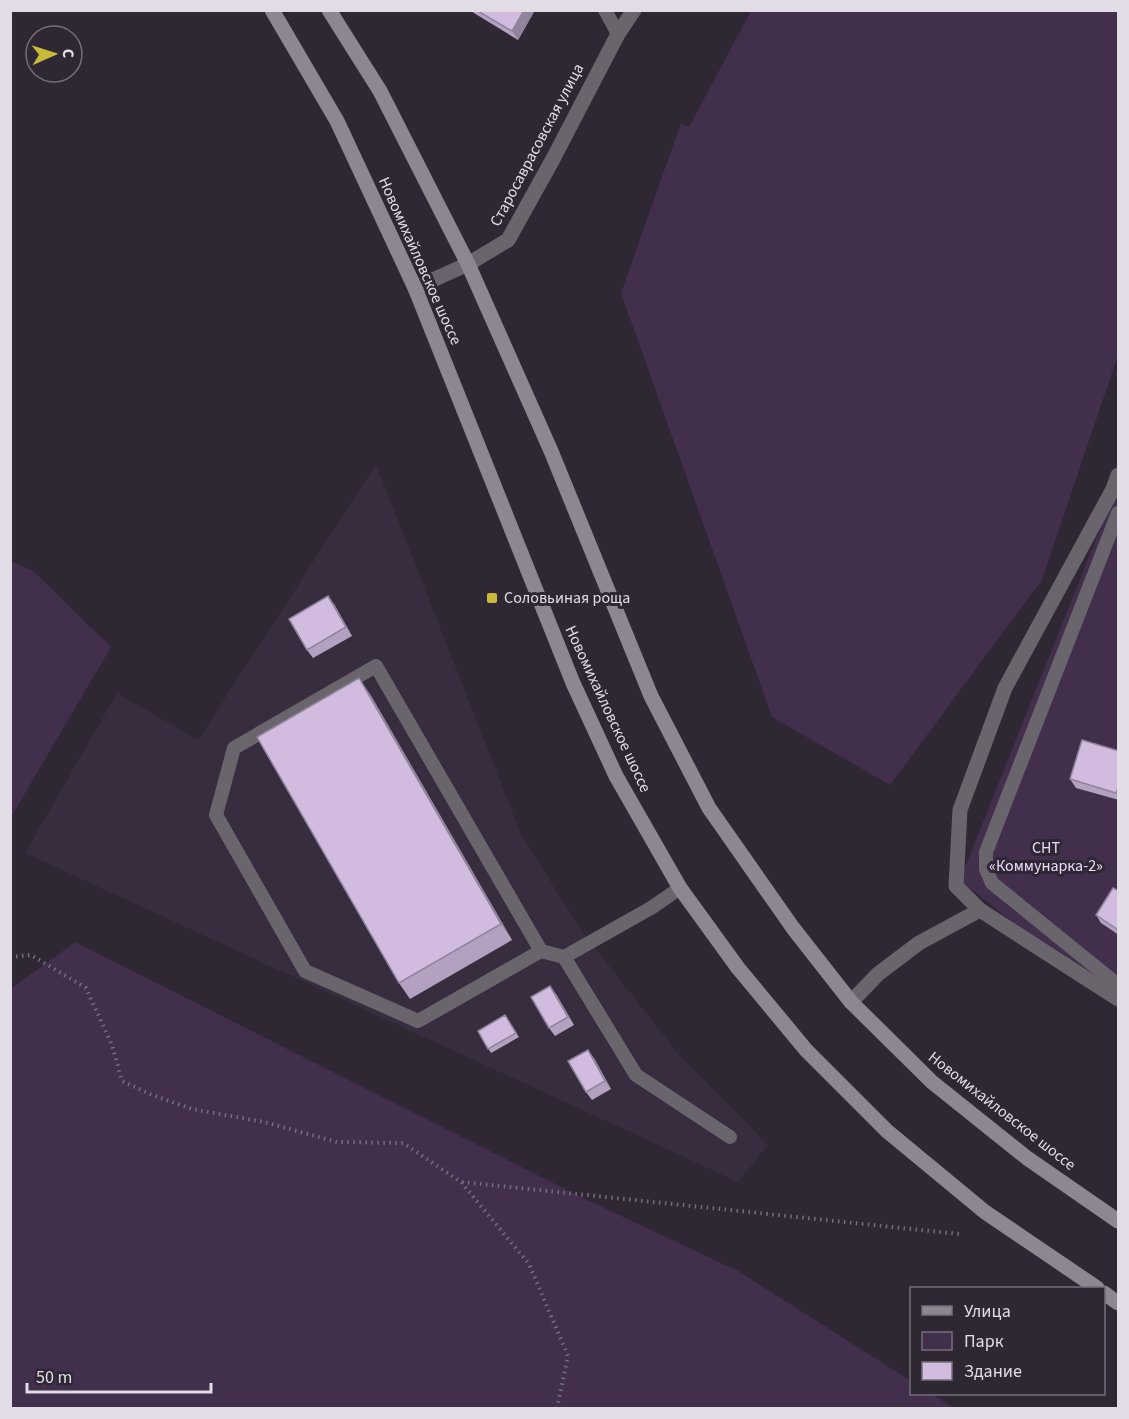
<svg xmlns="http://www.w3.org/2000/svg" width="1129" height="1419" viewBox="0 0 1129 1419" font-family="'Source Sans 3',sans-serif">
<style>
.built{fill:#382c3f}
.green{fill:#412f4c}
.lines{fill:none;stroke-linecap:round;stroke-linejoin:round}
.path{stroke:#766f7b;stroke-width:4;stroke-dasharray:1.5 4.5;stroke-linecap:butt}
.lane{stroke:#6a656c;stroke-width:14}
.street{stroke:#6a656c;stroke-width:15}
.secondary{stroke:#8d8791;stroke-width:15}
.wall{fill:#b4a1c0}
.shaded-wall{fill:#92839c}
.building{fill:#d1bbdf;stroke:#92839c;stroke-width:1.5}
.poi-dot{fill:#c9ba3a;stroke:#2f2734;stroke-width:2}
.labels{text-anchor:middle;dominant-baseline:central;stroke-width:6;stroke-linejoin:round;paint-order:stroke}
.street-label{font-size:16px;fill:#e1dce5;stroke:#2f2734}
.poi-label{font-size:16px;fill:#e1dce5;stroke:#2f2734;text-anchor:start}
.park-label{font-size:16px;fill:#efdafc;stroke:#2f2734}
</style>
<rect width="100%" height="100%" fill="#2f2734"/>
<polygon class="built" points="376,464 521,834 581,930 676,1051 768,1145 738,1182 25,853 117,693 198,740"/>
<g class="green">
<polygon points="751,11 1118,11 1118,355 1042,580 890,785 772,717 621,293 681,123 689,127"/>
<polygon points="1118,484 1118,1007 960,880"/>
<polygon points="11,561 33,571 111,647 11,817"/>
<polygon points="75,942 581,1197 738,1271 911,1381 912,1394 931,1394 955,1408 11,1408 11,989"/>
</g>
<g class="lines">
<g class="path">
<polyline points="10,957 31,955 86,988 112,1045 122,1081 152,1095 192,1109 264,1122 337,1142 403,1143 461,1182 529,1264 568,1356 557,1408"/>
<polyline points="462,1182 959,1234"/>
</g>
<g class="lane">
<polyline points="605,10 618,34"/>
<polyline points="1118,513 986,852 986,869 992,883 1118,985"/>
<polygon points="376,666 541,951 418,1021 305,971 216,815 234,748"/>
<polyline points="541,951 564,957 651,908 680,888"/>
<polyline points="564,957 636,1075 730,1137"/>
</g>
<g class="street">
<polyline points="415,288 468,264 508,240 553,159 618,34 634,10"/>
<polyline points="1118,475 1113,489 1005,688 960,810 956,886 980,910 1118,999"/>
<polyline points="851,1002 878,974 919,943 980,910"/>
</g>
<g class="secondary">
<polyline points="272,10 337,121 415,288 573,683 616,776 680,888 738,968 806,1050 887,1131 985,1212 1097,1288"/>
<polyline points="329,10 380,91 468,264 551,451 651,696 709,808 793,928 851,1002 932,1082 1027,1158 1118,1221"/>
<polyline points="1104,1293 1118,1303"/>
</g>
</g>
<g class="wall">
<polygon points="469,10 535,10 518,40"/>
<polygon points="334,604 352,636 313,658 307,650"/>
<polygon points="370,694 512,940 410,999 399,983"/>
<polygon points="1119,751 1119,800 1076,788 1070,779"/>
<polygon points="1119,891 1119,935 1101,923 1096,915"/>
<polygon points="556,994 574,1025 555,1036 549,1028"/>
<polygon points="508,1020 519,1037 491,1053 478,1031"/>
<polygon points="594,1058 611,1089 592,1100 586,1092"/>
</g>
<g class="shaded-wall">
<polygon points="524,10 535,10 518,40 512,31"/>
<polygon points="328,596 334,604 352,636 346,627"/>
<polygon points="359,678 370,694 512,940 501,924"/>
<polygon points="550,986 556,994 574,1025 568,1017"/>
<polygon points="588,1050 594,1058 611,1089 605,1081"/>
</g>
<g class="building">
<polygon points="476,10 524,10 512,31"/>
<polygon points="328,596 346,627 307,650 289,619"/>
<polygon points="359,678 501,924 399,983 257,737"/>
<polygon points="1082,740 1119,751 1119,786 1116,793 1070,779"/>
<polygon points="1113,888 1119,891 1119,927 1117,929 1096,915"/>
<polygon points="550,986 568,1017 549,1028 531,997"/>
<polygon points="505,1015 516,1033 488,1049 478,1031"/>
<polygon points="588,1050 605,1081 586,1092 568,1061"/>
</g>
<rect class="poi-dot" x="486" y="592" width="12" height="12" rx="3"/>
<g class="labels">
<g class="street-label">
<text transform="translate(537 145) rotate(-62)">Старосаврасовская улица</text>
<text transform="translate(420 261) rotate(66)">Новомихайловское шоссе</text>
<text transform="translate(608 709) rotate(65)">Новомихайловское шоссе</text>
<text transform="translate(1002 1111) rotate(38)">Новомихайловское шоссе</text>
</g>
<g class="poi-label">
<text x="504" y="598">Соловьиная роща</text>
</g>
<g class="park-label">
<text x="1046" y="848">СНТ<tspan x="1046" dy="18">«Коммунарка-2»</tspan></text>
</g>
</g>
<rect width="1129" height="1419" fill="none" stroke="#e1dce5" stroke-width="24"/>
<rect x="910" y="1287" width="195" height="108" fill="#2f2734" stroke="#766f7b" stroke-width="1.5"/>
<rect x="922" y="1306" width="30" height="9" fill="#8d8791" stroke="#766f7b" stroke-width="1.5"/>
<text x="964" y="1317" font-size="18" fill="#e1dce5">Улица</text>
<rect x="922" y="1332" width="30" height="18" fill="#412f4c" stroke="#766f7b" stroke-width="1.5"/>
<text x="964" y="1347" font-size="18" fill="#e1dce5">Парк</text>
<rect x="922" y="1362" width="30" height="18" fill="#d1bbdf" stroke="#766f7b" stroke-width="1.5"/>
<text x="964" y="1377" font-size="18" fill="#e1dce5">Здание</text>
<g transform="translate(54 54) rotate(87)"><circle r="28" fill="#2f2734" stroke="#766f7b" stroke-width="1.5"/>
<path d="M0-4.5L10 22L0 15L-10 22Z" fill="#c9ba3a"/>
<text y="-9" font-size="16" font-weight="bold" text-anchor="middle" fill="#e1dce5">С</text>
</g>
<path d="M27 1383v9h184v-9" fill="none" stroke="#e1dce5" stroke-width="3"/>
<text x="36" y="1383" font-size="18" fill="#e1dce5" stroke="#2f2734" stroke-width="4.5" paint-order="stroke">50 m</text>
</svg>
